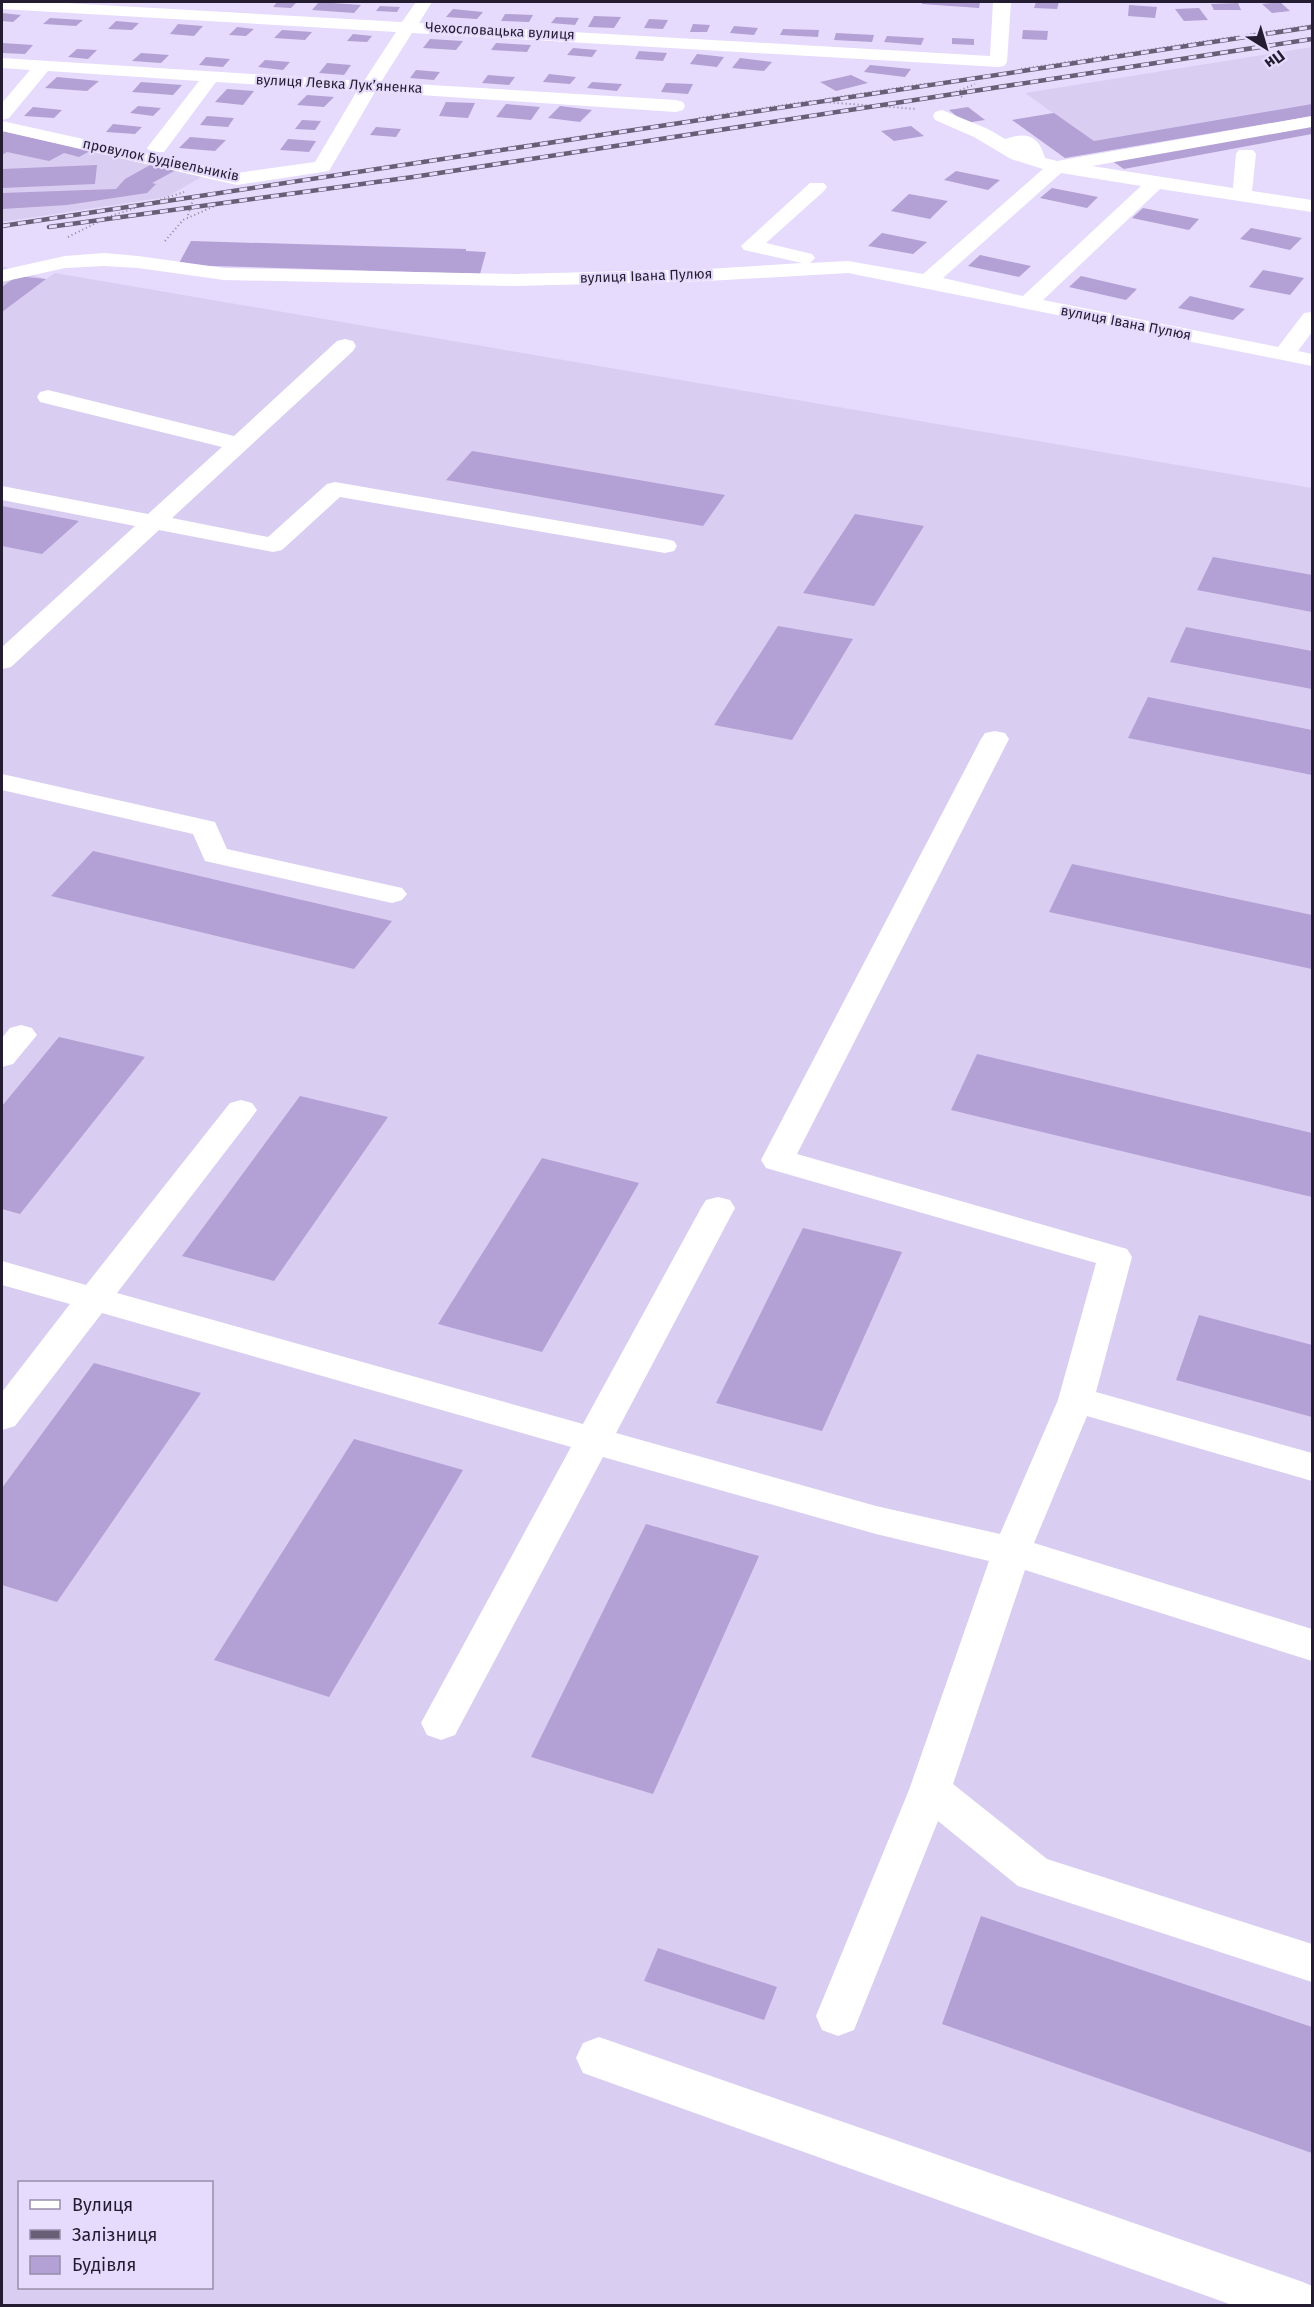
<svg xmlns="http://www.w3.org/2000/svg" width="1314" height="2307" viewBox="0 0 1314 2307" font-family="'Fira Sans',sans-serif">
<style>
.built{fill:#dacdf2;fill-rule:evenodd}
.building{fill:#b3a0d4}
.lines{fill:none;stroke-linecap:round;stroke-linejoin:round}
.path{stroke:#8f85a1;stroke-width:2;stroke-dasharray:1 3;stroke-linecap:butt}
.minor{fill:#fff;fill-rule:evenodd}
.rail-casing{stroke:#685f77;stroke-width:4.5}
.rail{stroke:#e6dbfc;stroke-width:3;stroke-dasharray:8;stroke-linecap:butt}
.labels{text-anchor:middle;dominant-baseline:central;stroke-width:4.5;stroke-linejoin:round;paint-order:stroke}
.far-street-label{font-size:14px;fill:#241c30;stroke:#e6dbfc}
</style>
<rect width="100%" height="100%" fill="#e6dbfc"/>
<g class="built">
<polygon points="1312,47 1312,116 1065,158 1012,120 1053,113 1025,93"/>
<polygon points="2,131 152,164 203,176 167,197 2,222"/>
<path d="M2,266l44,13 9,-6 1257,215v1817h-1310zM20,2182h192v106h-192z"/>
</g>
<g class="building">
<polygon points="277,2 297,2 291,8 273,7"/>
<polygon points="319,2 361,5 354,13 312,10"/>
<polygon points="922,2 980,2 979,8 922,4"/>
<polygon points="1036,2 1059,2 1057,9 1034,8"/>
<polygon points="1280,2 1290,11 1272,13 1262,4"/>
<polygon points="1238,3 1241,10 1214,10 1211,4"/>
<polygon points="1129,5 1157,7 1155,18 1128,16"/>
<polygon points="380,6 400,7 397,12 376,11"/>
<polygon points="1199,8 1208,20 1184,21 1175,9"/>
<polygon points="453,9 483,12 477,19 446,17"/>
<polygon points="2,13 21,15 13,22 2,21"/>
<polygon points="505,14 533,15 529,22 501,21"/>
<polygon points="594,16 621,17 614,28 588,27"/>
<polygon points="556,17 579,18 575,25 551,23"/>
<polygon points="50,18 83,20 76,26 43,24"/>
<polygon points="649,19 668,20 663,29 644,28"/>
<polygon points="116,21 139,23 132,30 108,29"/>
<polygon points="178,24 203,26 194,36 170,34"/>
<polygon points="693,24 710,25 707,32 690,32"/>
<polygon points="734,26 758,28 754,35 730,33"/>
<polygon points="237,27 254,29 246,36 229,35"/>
<polygon points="783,29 819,30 818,37 780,35"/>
<polygon points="282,30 312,32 305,40 274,38"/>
<polygon points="1023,30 1048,31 1047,40 1022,39"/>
<polygon points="836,33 874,35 872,42 834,40"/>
<polygon points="353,34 372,36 367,42 347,41"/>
<polygon points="887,36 924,38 921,45 884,42"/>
<polygon points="952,38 974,39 974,45 952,44"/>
<polygon points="430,39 463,41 456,50 423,48"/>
<polygon points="2,43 33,45 25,54 2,53"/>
<polygon points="496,43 531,45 527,52 491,50"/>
<polygon points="573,48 597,50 592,57 567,55"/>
<polygon points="77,49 97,50 88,59 68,57"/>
<polygon points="639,51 667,53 663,61 635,59"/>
<polygon points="141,53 169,55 161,63 132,61"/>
<polygon points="697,54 724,57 717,67 690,64"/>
<polygon points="206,57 230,59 223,67 199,65"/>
<polygon points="740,58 772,62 764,71 732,68"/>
<polygon points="265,60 290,62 283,70 258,67"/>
<polygon points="327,63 351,65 344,75 319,73"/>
<polygon points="870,65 911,69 905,77 864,72"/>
<polygon points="416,70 440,72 434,80 410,78"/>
<polygon points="549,74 576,77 570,84 543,82"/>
<polygon points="488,75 515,77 509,85 482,83"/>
<polygon points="851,75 868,83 836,91 820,82"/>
<polygon points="57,77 99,81 87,91 45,88"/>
<polygon points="141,82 182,85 173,95 132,92"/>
<polygon points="592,82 622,84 617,91 587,88"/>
<polygon points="666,83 693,84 688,94 661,92"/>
<polygon points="227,89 254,91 243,105 215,102"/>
<polygon points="307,95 334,97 324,107 297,105"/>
<polygon points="446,102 475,103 468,118 439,116"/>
<polygon points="506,104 540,107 531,120 496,117"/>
<polygon points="1312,104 1312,116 1065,158 1012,120 1054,113 1094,141"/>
<polygon points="138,106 161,108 153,116 130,113"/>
<polygon points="560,106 592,110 580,122 548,118"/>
<polygon points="33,107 62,110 54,118 24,116"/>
<polygon points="968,107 985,120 965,123 949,110"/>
<polygon points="207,116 234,118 228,127 200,125"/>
<polygon points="302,120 321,121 315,130 295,129"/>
<polygon points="113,124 142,127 135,134 106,132"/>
<polygon points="1312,124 1312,134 1124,169 1112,161"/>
<polygon points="911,126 924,136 894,141 881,131"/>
<polygon points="376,127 401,129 396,137 370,135"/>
<polygon points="2,131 90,151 79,157 64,153 49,161 7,152 2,155"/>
<polygon points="190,137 226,140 215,151 179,148"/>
<polygon points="288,139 316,141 309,152 280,150"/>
<polygon points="152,164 176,170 152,183 156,184 147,193 67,205 2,209 2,193 116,189 125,179"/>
<polygon points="97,165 95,184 2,188 2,169"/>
<polygon points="956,171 1000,180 988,190 944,180"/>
<polygon points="1052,188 1098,197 1087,208 1040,198"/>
<polygon points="909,194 948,201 930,219 891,211"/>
<polygon points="1143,208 1199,219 1189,230 1132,218"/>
<polygon points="1251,228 1302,238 1290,250 1240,239"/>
<polygon points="882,233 927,242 913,254 868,246"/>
<polygon points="191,241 466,249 466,251 486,252 480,274 178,265"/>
<polygon points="980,255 1031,266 1019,277 968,266"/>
<polygon points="1263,270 1304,278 1290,295 1249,287"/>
<polygon points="17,276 46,279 2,312 2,287"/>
<polygon points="1081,276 1137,289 1126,300 1069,287"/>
<polygon points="1190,296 1245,309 1233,320 1178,308"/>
<polygon points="472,451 725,495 703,526 446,480"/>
<polygon points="2,506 79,521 42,554 2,546"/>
<polygon points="855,514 924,526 874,606 803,593"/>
<polygon points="1213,557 1312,575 1312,612 1197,590"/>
<polygon points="778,626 853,639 792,740 714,725"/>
<polygon points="1186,627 1312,651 1312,689 1170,662"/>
<polygon points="1148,697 1312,730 1312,775 1128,738"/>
<polygon points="93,851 392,921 354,969 51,896"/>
<polygon points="1072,864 1312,915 1312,969 1049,912"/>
<polygon points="59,1037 145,1057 20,1214 2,1209 2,1106"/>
<polygon points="977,1054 1312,1133 1312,1197 951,1110"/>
<polygon points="300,1096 388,1117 274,1281 182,1256"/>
<polygon points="542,1158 639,1183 542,1352 438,1324"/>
<polygon points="803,1228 902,1252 822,1431 716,1403"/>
<polygon points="1199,1315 1312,1345 1312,1417 1176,1380"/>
<polygon points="94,1363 201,1393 57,1602 2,1585 2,1488"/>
<polygon points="354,1439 463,1470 329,1697 214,1660"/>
<polygon points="646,1524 759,1556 653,1794 531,1757"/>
<polygon points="981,1916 1312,2027 1312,2153 942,2024"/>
<polygon points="658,1948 777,1987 764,2020 644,1981"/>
</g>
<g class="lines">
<g class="path">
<polyline points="1021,69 1312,25"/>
<polyline points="962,97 956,92 975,84"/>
<polyline points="825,99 930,83"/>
<polyline points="699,118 810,101 917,109"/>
<polyline points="349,172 629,129"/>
<polyline points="188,215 195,194"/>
<polyline points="68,237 108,217 184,192"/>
<polyline points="165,241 183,220 226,201"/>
</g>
<g class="minor">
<polygon points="2,2 47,2 402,22 416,2 432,2 419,23 990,56 993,2 1011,2 1007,62 1004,66 998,67 412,33 381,82 676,100 683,102 685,106 683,110 676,112 375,92 329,171 237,185 2,131 2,121 237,173 315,162 357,91 216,82 164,152 150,152 147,148 199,81 48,71 9,118 2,120 2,103 30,70 2,68 2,58 364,81 396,32 2,9"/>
<path d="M942,110l46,19 17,10c22,-8 34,-3 40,19l12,3 255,-45v11l-220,39 141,22 3,-34 3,-4h14l3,4 -4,37 60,9v12l-152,-23 -117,111 235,47 26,-34 8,-1v20l-14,19 14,3v12l-464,-93 -141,8 -191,5 -292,-6 -86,-12 -34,-2 -39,2 -63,14v-12l63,-14 39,-3 34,3 86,12 292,6 191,-5 95,-6 -58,-13 -3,-4 69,-63h14l3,4 -3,4 -58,52 46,11 3,4 -5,5 38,-2 75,13 120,-105 -32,-10 -37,-22 -39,-17 -2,-4 2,-4zM1061,173l80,13 -118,110 -80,-18z"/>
<polygon points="345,339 353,341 356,346 353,351 172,518 268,537 327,484 335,482 665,539 674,541 677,546 674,551 665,553 340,497 282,550 273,552 159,530 11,667 2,669 2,647 135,526 2,500 2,486 148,514 222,447 40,402 37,397 40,392 48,390 234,436 337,341"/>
<polygon points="995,731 1005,733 1009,739 797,1154 1127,1249 1132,1257 1096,1392 1312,1453 1312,1481 1087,1416 1034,1543 1312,1629 1312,1661 1025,1570 953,1784 1047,1859 1312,1944 1312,1982 1018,1886 938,1821 854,2030 838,2036 822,2030 816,2016 909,1790 989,1561 876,1534 603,1457 455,1735 441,1740 427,1735 421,1723 571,1447 102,1313 15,1426 2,1430 2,1392 70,1304 2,1285 2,1261 86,1285 230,1103 241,1100 252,1103 257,1110 252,1117 117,1293 583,1424 701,1208 706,1200 718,1197 730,1200 735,1208 616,1433 876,1506 1000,1534 1058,1400 1096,1263 766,1168 761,1160 981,739 985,733"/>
<polygon points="2,774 215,822 227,849 402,888 407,894 402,900 392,903 205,861 193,834 2,790"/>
<polygon points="21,1025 32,1028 37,1035 13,1064 2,1067 2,1038 10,1028"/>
<polygon points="599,2037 1303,2282 1312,2286 1312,2306 1235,2306 583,2073 576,2058 583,2043"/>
</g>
<defs>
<g id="rail">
<polyline points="2,226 1312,27"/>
<polyline points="49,227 413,177 1312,39"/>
</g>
</defs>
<use href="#rail" class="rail-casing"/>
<use href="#rail" class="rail"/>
</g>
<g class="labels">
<g class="far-street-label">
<text transform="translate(500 31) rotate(3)">Чехословацька вулиця</text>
<text transform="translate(339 84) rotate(3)">вулиця Левка Лукʼяненка</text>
<text transform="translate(161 160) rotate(12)">провулок Будівельників</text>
<text transform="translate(646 276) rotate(-2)">вулиця Івана Пулюя</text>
<text transform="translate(1126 323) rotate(11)">вулиця Івана Пулюя</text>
</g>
</g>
<rect width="1314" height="2307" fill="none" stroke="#241c30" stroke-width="6"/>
<rect x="18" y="2181" width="195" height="108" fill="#e6dbfc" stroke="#988faa" stroke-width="1.5"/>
<rect x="30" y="2200" width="30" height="9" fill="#ffffff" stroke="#988faa" stroke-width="1.5"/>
<text x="72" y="2211" font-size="18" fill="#241c30">Вулиця</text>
<rect x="30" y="2230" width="30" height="9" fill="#685f77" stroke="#988faa" stroke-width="1.5"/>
<text x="72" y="2241" font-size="18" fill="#241c30">Залізниця</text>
<rect x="30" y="2256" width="30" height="18" fill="#b3a0d4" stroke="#988faa" stroke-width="1.5"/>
<text x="72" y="2271" font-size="18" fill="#241c30">Будівля</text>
<g transform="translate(1266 48) rotate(143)" stroke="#e6dbfc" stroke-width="4.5" paint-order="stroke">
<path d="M0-4.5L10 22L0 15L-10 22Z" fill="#241c30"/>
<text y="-9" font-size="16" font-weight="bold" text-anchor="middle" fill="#241c30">Пн</text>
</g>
</svg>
